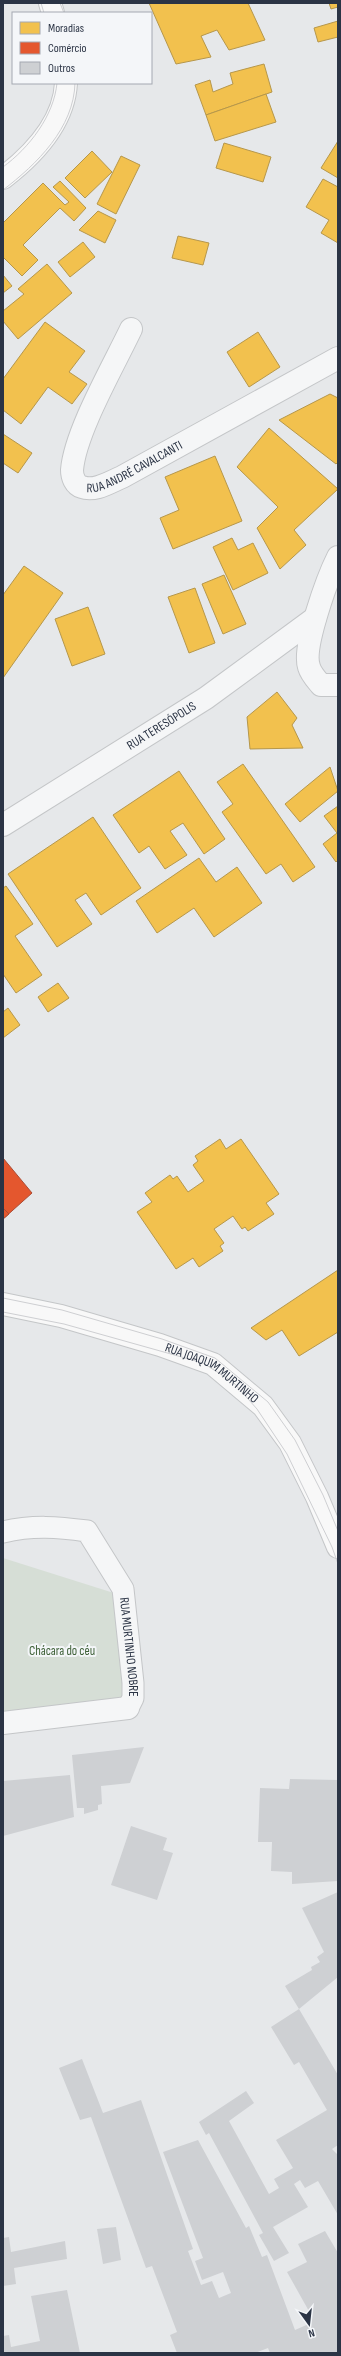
<svg xmlns="http://www.w3.org/2000/svg" width="341" height="2356" viewBox="0 0 341 2356" font-family="'Sofia Sans Condensed',sans-serif">
<style>
.green{fill:#d6ded6}
.homes{fill:#f2c14e;stroke:#b6974b}
.shops{fill:#e4572e;stroke:#ac4c35}
.building{fill:#ced0d3}
.lines{fill:none;stroke-linecap:round;stroke-linejoin:round}
.lane-casing{stroke:#c4c6c8;stroke-width:23}
.street-casing{stroke:#c4c6c8;stroke-width:24}
.secondary-casing{stroke:#c4c6c8;stroke-width:24}
.lane{stroke:#f5f6f7;stroke-width:21}
.street{stroke:#f5f6f7;stroke-width:22}
.secondary{stroke:#f8f8f8;stroke-width:22}
.tram{stroke:#cecfd2;stroke-width:1}
.labels{text-anchor:middle;dominant-baseline:central;stroke-width:4;stroke-linejoin:round;paint-order:stroke}
.street-label{font-size:13px;fill:#2b3445;stroke:#f4f6f9}
.park-label{font-size:13px;fill:#3f6138;stroke:#f4f6f9}
</style>
<rect width="100%" height="100%" fill="#e6e8ea"/>
<polygon class="green" points="3,1558 117,1594 125,1704 3,1718"/>
<g class="homes">
<polygon points="149,3 248,3 265,40 229,50 217,30 201,36 211,57 176,64"/>
<polygon points="329,3 338,3 338,7 331,9"/>
<polygon points="338,21 338,37 318,42 314,28"/>
<polygon points="264,64 272,92 206,115 195,85 210,80 213,92 233,84 230,73"/>
<polygon points="266,94 276,122 215,141 206,115"/>
<polygon points="338,141 338,178 321,168"/>
<polygon points="224,143 271,157 263,182 216,168"/>
<polygon points="92,151 112,172 85,198 65,178"/>
<polygon points="121,156 140,165 116,214 97,204"/>
<polygon points="323,179 338,187 338,243 321,233 329,220 306,207"/>
<polygon points="60,181 86,208 74,221 60,208 23,245 38,260 22,276 3,257 3,223 43,183 65,205 69,202 53,187"/>
<polygon points="98,211 116,220 105,243 79,230"/>
<polygon points="178,236 209,243 203,265 172,258"/>
<polygon points="83,242 95,257 70,277 58,262"/>
<polygon points="47,264 72,293 18,339 3,321 3,311 24,294 18,289"/>
<polygon points="3,275 12,286 3,293"/>
<polygon points="45,322 85,351 69,372 87,384 72,404 48,387 21,424 3,410 3,379"/>
<polygon points="258,332 280,367 249,387 227,352"/>
<polygon points="330,394 338,398 338,462 336,464 279,420"/>
<polygon points="269,428 338,489 294,530 306,545 280,569 257,528 278,507 237,467"/>
<polygon points="3,434 32,453 18,473 3,463"/>
<polygon points="215,456 242,521 173,549 160,518 179,510 165,477"/>
<polygon points="232,538 238,550 253,543 268,573 233,590 213,547"/>
<polygon points="24,566 63,593 3,678 3,595"/>
<polygon points="224,575 246,624 223,634 202,584"/>
<polygon points="195,588 215,643 189,653 168,597"/>
<polygon points="88,607 105,654 72,666 55,619"/>
<polygon points="277,692 297,718 292,725 303,748 250,749 247,717"/>
<polygon points="243,764 315,867 293,882 281,864 266,874 222,812 233,804 217,782"/>
<polygon points="330,767 338,791 300,822 285,804"/>
<polygon points="179,771 225,839 204,854 183,823 170,831 187,855 165,869 149,846 139,853 113,815"/>
<polygon points="338,806 338,860 336,862 323,844 337,833 324,816"/>
<polygon points="93,817 141,888 101,915 86,893 75,900 92,924 57,947 8,874"/>
<polygon points="199,858 216,882 237,867 262,903 214,937 194,908 157,933 136,901"/>
<polygon points="6,886 33,924 15,936 42,975 16,993 3,974 3,888"/>
<polygon points="58,983 69,998 48,1012 38,997"/>
<polygon points="8,1008 20,1025 3,1038 3,1012"/>
<polygon points="220,1139 226,1149 241,1139 279,1194 266,1203 274,1214 248,1231 245,1227 242,1229 233,1216 214,1229 224,1243 220,1246 223,1251 199,1267 193,1258 176,1269 137,1212 152,1202 145,1193 170,1175 173,1179 177,1176 188,1192 204,1181 193,1165 198,1161 195,1156"/>
<polygon points="338,1270 338,1332 299,1356 282,1330 266,1340 251,1328"/>
</g>
<g class="shops">
<polygon points="3,1158 32,1193 3,1219"/>
<polygon points="3,1208 9,1214 3,1219"/>
</g>
<g class="building">
<polygon points="144,1747 130,1783 101,1786 102,1804 98,1805 98,1810 84,1814 84,1808 77,1808 72,1755"/>
<polygon points="70,1775 74,1817 3,1836 3,1781"/>
<polygon points="290,1779 338,1780 338,1881 292,1884 292,1872 271,1871 272,1842 258,1842 260,1788 289,1789"/>
<polygon points="131,1826 167,1838 163,1850 173,1853 157,1900 111,1885"/>
<polygon points="338,1892 338,1977 299,2009 285,1986 312,1970 311,1967 320,1962 317,1957 324,1952 302,1908"/>
<polygon points="299,2009 338,2075 338,2145 332,2149 338,2155 338,2215 318,2181 305,2188 300,2180 294,2184 308,2207 273,2227 289,2253 274,2261 259,2235 263,2233 209,2133 206,2135 199,2122 246,2091 254,2103 229,2121 269,2194 279,2188 274,2179 293,2168 276,2140 327,2110 299,2062 294,2065 271,2027"/>
<polygon points="82,2059 103,2113 141,2100 193,2249 188,2251 201,2285 212,2281 219,2298 231,2293 223,2272 202,2280 195,2261 203,2258 163,2152 198,2140 246,2228 249,2226 262,2257 267,2255 295,2330 311,2323 306,2315 310,2313 287,2272 307,2262 298,2244 325,2231 338,2253 338,2353 270,2353 268,2348 255,2353 177,2353 170,2335 177,2332 152,2266 146,2268 91,2117 80,2120 59,2068"/>
<polygon points="116,2227 121,2260 103,2264 97,2229"/>
<polygon points="9,2237 11,2252 65,2241 67,2259 14,2268 16,2284 3,2286 3,2238"/>
<polygon points="67,2290 80,2353 3,2353 3,2336 9,2335 11,2347 40,2341 31,2296"/>
</g>
<g class="lines">
<defs>
<g id="lane">
<path id="s1" d="M3,1532c30,-7 55,-5 84,-1l36,58 10,94v15l-5,10"/>
</g>
<g id="street">
<path id="s2" d="M131,329c-17,36 -56,103 -59,141 0,7 3,15 10,17 13,5 28,-5 40,-10l216,-119"/>
<path d="M338,557c-10,20 -36,90 -29,110 2,7 7,12 12,18h17"/>
<path id="s3" d="M3,825l203,-127 109,-80"/>
<polyline points="3,1723 128,1708"/>
</g>
<g id="secondary">
<polyline points="50,3 53,13"/>
<path d="M3,178c30,-23 61,-55 63,-95"/>
<path id="s4" d="M3,1304l58,12 99,29 53,19 50,42 27,37 27,54 21,50"/>
</g>
</defs>
<use href="#lane" class="lane-casing"/>
<use href="#street" class="street-casing"/>
<use href="#secondary" class="secondary-casing"/>
<use href="#lane" class="lane"/>
<use href="#street" class="street"/>
<use href="#secondary" class="secondary"/>
<g class="tram">
<polyline points="41,3 44,13"/>
<polyline points="60,3 64,13"/>
<path d="M3,167c26,-19 51,-51 54,-84"/>
<path d="M3,190c34,-26 71,-62 72,-107"/>
<polyline points="3,1298 62,1310 162,1339 215,1358 268,1402 295,1440 323,1495 338,1531"/>
<polyline points="3,1312 64,1324 203,1363 233,1382 257,1409 287,1454 332,1547 338,1564"/>
</g>
</g>
<g class="labels">
<g class="street-label">
<text stroke="none"><textPath href="#s2" startOffset="232">RUA ANDRÉ CAVALCANTI</textPath></text>
<text stroke="none"><textPath href="#s3" startOffset="187">RUA TERESÓPOLIS</textPath></text>
<text stroke="none"><textPath href="#s4" startOffset="222">RUA JOAQUIM MURTINHO</textPath></text>
<text stroke="none"><textPath href="#s1" startOffset="211">RUA MURTINHO NOBRE</textPath></text>
</g>
<g class="park-label">
<text x="62" y="1651">Chácara do céu</text>
</g>
</g>
<rect width="341" height="2356" fill="none" stroke="#2b3445" stroke-width="8"/>
<rect x="12" y="12" width="140" height="72" fill="#f4f6f9" stroke="#a4a8b1"/>
<rect x="20" y="22" width="20" height="12" fill="#f2c14e" stroke="#a4a8b1"/>
<text x="48" y="32" font-size="12" fill="#2b3445">Moradias</text>
<rect x="20" y="42" width="20" height="12" fill="#e4572e" stroke="#a4a8b1"/>
<text x="48" y="52" font-size="12" fill="#2b3445">Comércio</text>
<rect x="20" y="62" width="20" height="12" fill="#ced0d3" stroke="#a4a8b1"/>
<text x="48" y="72" font-size="12" fill="#2b3445">Outros</text>
<g transform="translate(309 2324) rotate(165)" stroke="#f4f6f9" stroke-width="3" paint-order="stroke">
<path d="M0-3L7 15L0 10L-7 15Z" fill="#2b3445"/>
<text y="-6" font-size="11" font-weight="bold" text-anchor="middle" fill="#2b3445">N</text>
</g>
</svg>
